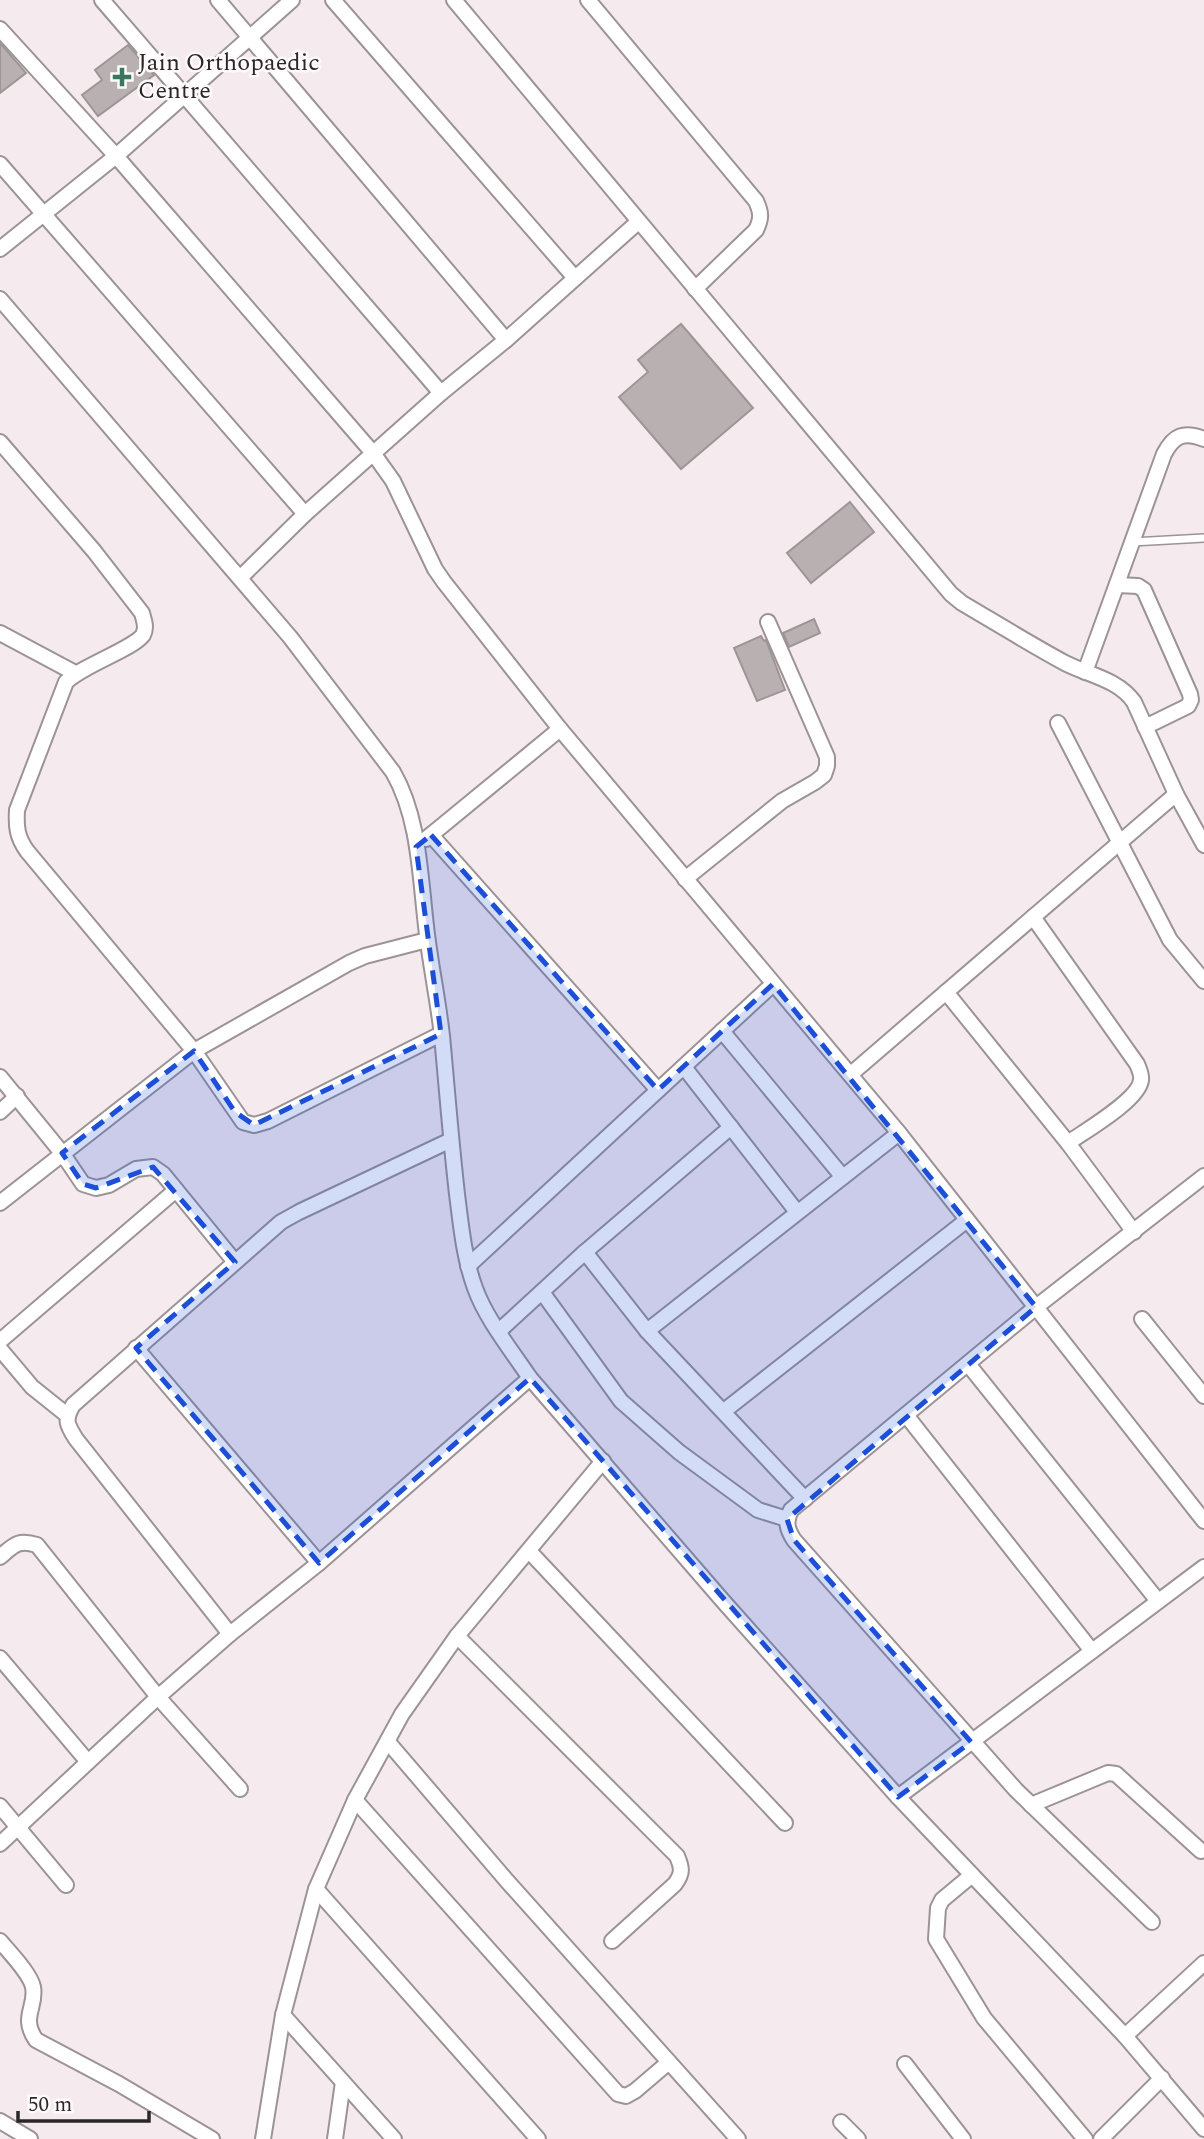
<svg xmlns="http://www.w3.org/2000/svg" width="1204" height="2139" viewBox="0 0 1204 2139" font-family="Spectral,serif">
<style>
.building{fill:#b9b0b2;stroke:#9e9597;stroke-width:2}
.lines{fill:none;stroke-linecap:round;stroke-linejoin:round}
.service-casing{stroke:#9c9395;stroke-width:10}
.minor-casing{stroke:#9c9395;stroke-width:18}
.service{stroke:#fff;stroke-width:7}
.minor{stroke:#fff;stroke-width:14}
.marked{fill:#1d4ed8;fill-opacity:0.2;stroke:#1d4ed8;stroke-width:5;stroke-dasharray:14 9;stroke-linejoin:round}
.poi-dot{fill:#3a755f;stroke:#fefafb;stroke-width:2.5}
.labels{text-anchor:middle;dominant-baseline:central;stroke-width:5;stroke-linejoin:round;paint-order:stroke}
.poi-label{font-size:24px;fill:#2b2728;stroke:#fefafb;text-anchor:start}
</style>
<rect width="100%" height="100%" fill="#f5ebee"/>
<g class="building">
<polygon points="0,43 26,73 0,93"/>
<polygon points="128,45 154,75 98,116 82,95 102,80 95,70"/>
<polygon points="681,324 753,408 681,469 619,397 648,372 638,360"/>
<polygon points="850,502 874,532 811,583 787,553"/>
<polygon points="814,619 820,633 789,647 783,633"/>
<polygon points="761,636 764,641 766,640 785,690 757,701 734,648"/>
</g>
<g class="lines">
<defs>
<polyline id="service" points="1132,542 1204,538"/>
<g id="minor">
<polyline points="102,0 441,393"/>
<polyline points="218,0 506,340"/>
<polyline points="333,0 575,278"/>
<path d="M454,0l497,594 11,9c34,20 68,41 103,60 23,12 53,16 69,39l42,92 28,51"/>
<path d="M588,0l168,201c5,11 6,17 0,29l-61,59"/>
<polyline points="0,29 116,156 373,453 393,481 435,569 444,582 560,729 899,1133 1204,1521"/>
<polyline points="0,164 305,514"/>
<polyline points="0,249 116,156 292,0"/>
<path d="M0,299l290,338 103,135c26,45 27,103 33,154 4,37 12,73 16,110 5,53 9,106 15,158 4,32 7,64 18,94 11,31 37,63 55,90l193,223 175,196 227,239 79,93"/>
<path d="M0,442l94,109 48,62c2,8 5,14 1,22 -10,14 -60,30 -77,47l-49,128c-1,17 0,27 10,41l167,200 49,71 11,3 14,-4 173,-87"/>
<polyline points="240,578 305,514 441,393 506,340 638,222"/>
<polyline points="1117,585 1138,586 1144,590 1190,694 1191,700 1188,706 1145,727"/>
<polyline points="0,633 75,673"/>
<path d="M1085,672l79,-218c10,-19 20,-23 40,-15"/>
<polyline points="1058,723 1170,940 1204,981"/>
<polyline points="431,835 658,1090"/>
<polyline points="426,839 560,729"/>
<polyline points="685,879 782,801 815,782 824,775 827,766 827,757 768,622"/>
<path d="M1033,917l104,147c2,5 5,11 4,16 -2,20 -56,51 -73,63"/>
<polyline points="946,992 1068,1143 1134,1232"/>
<polyline points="722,1031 842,1176"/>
<polyline points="684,1067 797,1212"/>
<polyline points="851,1074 1176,794"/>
<polyline points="0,1077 62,1153 83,1184 96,1188 109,1185 136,1169 153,1167 163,1174 235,1262"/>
<polyline points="0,1112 17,1096"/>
<polyline points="0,1203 194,1051 349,963 365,956 427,940"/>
<polyline points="585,1252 647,1331 805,1499"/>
<polyline points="468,1266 773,984"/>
<polyline points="542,1292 621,1401 679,1452 758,1510 787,1519"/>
<polyline points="1142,1319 1204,1396"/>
<polyline points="499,1331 585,1252 731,1127"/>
<polyline points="647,1331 899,1133"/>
<polyline points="0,1341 176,1190"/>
<polyline points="136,1348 319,1563"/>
<polyline points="0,1349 32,1387 67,1415"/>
<polyline points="968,1364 1158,1601"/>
<polyline points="724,1411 967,1220"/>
<polyline points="906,1415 1092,1651"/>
<polyline points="529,1551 785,1823"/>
<path d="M0,1557c14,-12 18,-18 37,-12l121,152 82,92"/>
<path d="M230,1634l-154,-195c-9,-14 -12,-19 -3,-34l208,-183 18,-10 152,-72"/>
<path d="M457,1636l220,220c5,12 6,17 -2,28l-63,57"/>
<polyline points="0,1658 88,1762"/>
<polyline points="388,1742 507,1881 738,2139"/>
<polyline points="898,1797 1204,1567"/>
<polyline points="355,1800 618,2094 626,2096 635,2091 669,2062"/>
<polyline points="1031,1805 1108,1773 1116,1774 1201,1851"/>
<polyline points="0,1806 66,1885"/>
<polyline points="0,1844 158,1697 230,1634 319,1563 530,1378"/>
<polyline points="972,1875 942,1900 938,1908 936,1939 984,2018 1085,2139"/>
<polyline points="316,1889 538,2139"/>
<path d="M1152,1922l-136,-132 -222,-250c-7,-11 -9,-18 -3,-30l245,-203 168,-131"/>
<path d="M0,1941c9,11 30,32 33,46 4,20 -13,30 3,53l83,44 93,55"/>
<polyline points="283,2015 394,2139"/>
<polyline points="1125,2036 1204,1963"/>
<polyline points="905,2064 963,2139"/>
<polyline points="0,2121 30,2139"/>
<polyline points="841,2122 858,2139"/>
<polyline points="263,2139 283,2015 316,1889 355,1800 402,1714 457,1636 603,1461"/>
<polyline points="335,2139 343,2082"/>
<polyline points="1101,2139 1162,2078"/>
</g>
</defs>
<use href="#service" class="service-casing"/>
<use href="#minor" class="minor-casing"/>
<use href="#service" class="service"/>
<use href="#minor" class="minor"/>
</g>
<path class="marked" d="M431,835l227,255 115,-106 263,323 -249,212 7,21 177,202 -73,55 -368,-419 -211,185 -183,-215 99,-86 -82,-95 -57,21 -13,-4 -21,-31 132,-102 41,61 19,13 187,-91 -25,-187z"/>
<path class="poi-dot" d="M118.5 66.5h7v7h7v7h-7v7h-7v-7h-7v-7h7z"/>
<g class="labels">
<g class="poi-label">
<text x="138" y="63">Jain Orthopaedic<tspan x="138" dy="28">Centre</tspan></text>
</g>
</g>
<path d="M18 2111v10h131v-10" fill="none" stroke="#2b2728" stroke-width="3.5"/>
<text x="28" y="2111" font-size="21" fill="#2b2728" stroke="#fefafb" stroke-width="5" paint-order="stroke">50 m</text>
</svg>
